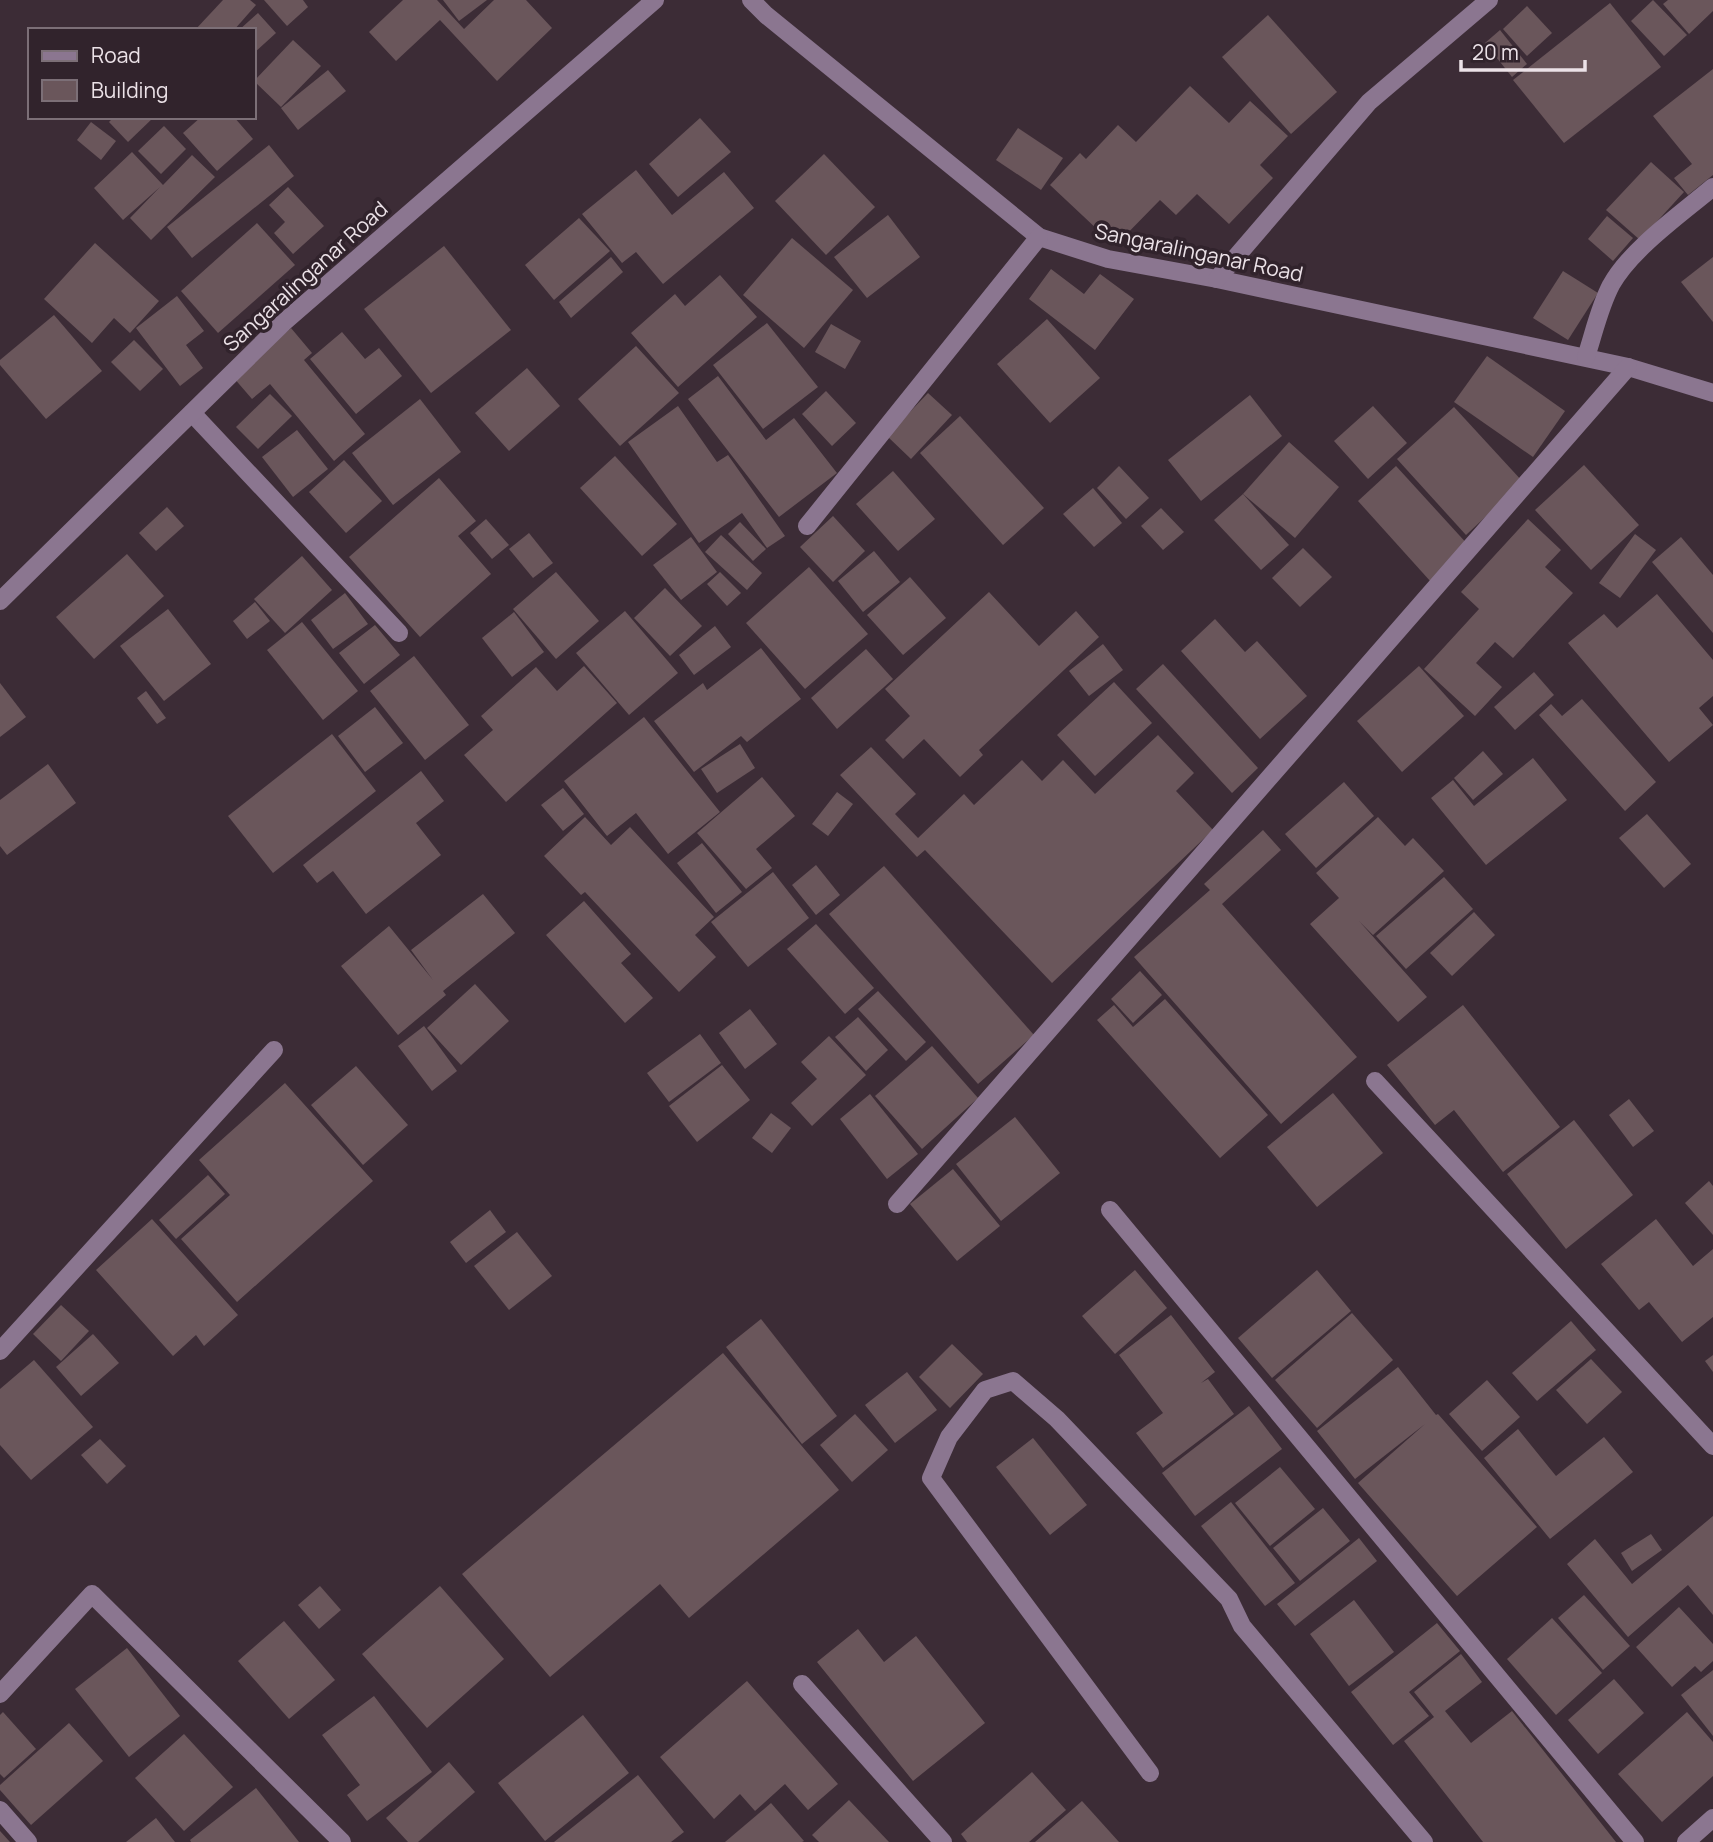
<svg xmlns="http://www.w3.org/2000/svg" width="1713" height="1842" viewBox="0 0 1713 1842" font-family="Manrope,sans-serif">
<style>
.building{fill:#6a565b}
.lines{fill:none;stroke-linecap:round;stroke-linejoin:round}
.minor{stroke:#8b7690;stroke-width:18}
.labels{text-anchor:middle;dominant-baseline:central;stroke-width:7;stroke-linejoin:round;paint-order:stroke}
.street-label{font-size:21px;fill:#ece2e8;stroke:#31232c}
</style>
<rect width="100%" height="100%" fill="#3c2c36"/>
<g class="building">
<polygon points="223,0 250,0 256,5 234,30 195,30"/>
<polygon points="264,0 303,0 308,7 287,26"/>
<polygon points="403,0 437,0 464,29 494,0 526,0 552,28 497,81 440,20 396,61 369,32"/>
<polygon points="443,0 487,0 459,21"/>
<polygon points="1653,0 1687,35 1664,56 1631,21"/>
<polygon points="1668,0 1713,0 1713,11 1689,34 1663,4"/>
<polygon points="1610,3 1661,67 1564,143 1513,80"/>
<polygon points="1527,6 1552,33 1527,56 1503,29"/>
<polygon points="258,13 276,33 254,53 254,30 239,30"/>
<polygon points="1268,15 1337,92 1291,134 1222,57"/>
<polygon points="1500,30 1527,64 1512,77 1485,43"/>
<polygon points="293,40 321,66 281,107 254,81"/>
<polygon points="1713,69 1713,175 1688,195 1674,178 1692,164 1653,116"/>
<polygon points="328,70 346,91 298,130 281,108"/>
<polygon points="1190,86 1229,123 1250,101 1288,136 1260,165 1273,178 1229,224 1197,194 1176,215 1160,200 1115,246 1050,185 1080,153 1086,159 1118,125 1136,142"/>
<polygon points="114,117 154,117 128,142 109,122"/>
<polygon points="201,117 234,117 253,139 217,171 183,133"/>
<polygon points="700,118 731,152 678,197 649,164"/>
<polygon points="91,122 116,141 101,160 77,140"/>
<polygon points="164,126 186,149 161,174 138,151"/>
<polygon points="1018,128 1063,158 1041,190 996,160"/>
<polygon points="269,145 294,176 192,258 167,227"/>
<polygon points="132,152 163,185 192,155 215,177 151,240 130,218 160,187 123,220 94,188"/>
<polygon points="824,154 875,207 826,255 775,201"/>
<polygon points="1651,162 1684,192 1640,240 1606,210"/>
<polygon points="636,170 672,215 724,172 754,208 663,284 636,252 622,263 582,214"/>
<polygon points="288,187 324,226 293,254 274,233 285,222 269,205"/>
<polygon points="888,215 920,257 867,298 834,257"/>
<polygon points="1607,216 1633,238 1613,261 1588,239"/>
<polygon points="579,218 610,251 554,300 525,265"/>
<polygon points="257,223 295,265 218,333 181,291"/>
<polygon points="792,238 853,290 804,348 743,295"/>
<polygon points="95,243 159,301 130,333 114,318 92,343 44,299"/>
<polygon points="444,246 511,330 431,393 364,309"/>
<polygon points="611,257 623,272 571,318 559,302"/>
<polygon points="1713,257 1713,322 1681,282"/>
<polygon points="1051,269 1084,294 1100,274 1134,299 1095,350 1029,299"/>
<polygon points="1563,271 1598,293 1568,340 1533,318"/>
<polygon points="720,275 757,317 678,387 631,333 675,294 685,306"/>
<polygon points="177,296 204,331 186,345 203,368 180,386 136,328"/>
<polygon points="54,315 102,371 46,419 0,365 0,360"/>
<polygon points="1047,319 1100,378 1050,423 997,364"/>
<polygon points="767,323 818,387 763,429 713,365"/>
<polygon points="831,324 861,341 845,369 815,352"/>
<polygon points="291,328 312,353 304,360 365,434 334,461 270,384 252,399 233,377"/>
<polygon points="342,332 365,359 379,348 402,376 356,414 310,359"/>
<polygon points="134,340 163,369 140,391 111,362"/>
<polygon points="636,346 679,393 620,446 578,399"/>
<polygon points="1487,356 1565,411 1533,457 1454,402"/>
<polygon points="527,368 560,406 509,451 475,413"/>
<polygon points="718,376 766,440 794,418 837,473 779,517 688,399"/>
<polygon points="826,391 856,423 832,446 802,414"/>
<polygon points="928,393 952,415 911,459 887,436"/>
<polygon points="270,394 292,416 258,449 236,427"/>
<polygon points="1250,395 1282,436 1201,501 1168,460"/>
<polygon points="420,399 461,452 393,505 352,453"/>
<polygon points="678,406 717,462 728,455 785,536 767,548 742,513 699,543 628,442"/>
<polygon points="1373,406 1407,443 1368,479 1334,441"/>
<polygon points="1454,407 1523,482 1466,535 1397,459"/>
<polygon points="960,416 1044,508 1003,545 920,453"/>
<polygon points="297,430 328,469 293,497 262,457"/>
<polygon points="1289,442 1339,487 1295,538 1243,494"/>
<polygon points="615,456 677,524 642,556 580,488"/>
<polygon points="344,460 382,501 346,533 309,492"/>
<polygon points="1584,465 1639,525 1591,570 1535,510"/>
<polygon points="1119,466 1149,498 1126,519 1097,488"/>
<polygon points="1396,466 1470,547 1431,582 1358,501"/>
<polygon points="893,471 935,519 898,551 856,504"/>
<polygon points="439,478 476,521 458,536 491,574 420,637 349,557"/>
<polygon points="1093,488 1122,523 1094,547 1063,514"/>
<polygon points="1243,494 1289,545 1261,570 1214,520"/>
<polygon points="167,507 184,526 156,551 139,533"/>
<polygon points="1161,508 1184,532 1163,550 1141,526"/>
<polygon points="833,516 865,551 833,582 800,547"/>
<polygon points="486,519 509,545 492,559 470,533"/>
<polygon points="1528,519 1561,550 1545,567 1573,593 1513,658 1495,642 1476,663 1502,687 1475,716 1424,669 1479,609 1461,592"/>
<polygon points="740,522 766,549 753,561 728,534"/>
<polygon points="529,533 553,563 533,578 509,549"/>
<polygon points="1635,534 1656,550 1620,598 1599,583"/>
<polygon points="721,535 762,573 747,590 705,552"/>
<polygon points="691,537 717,572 681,600 653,565"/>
<polygon points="1681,537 1713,575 1713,633 1652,562"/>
<polygon points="1303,548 1332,577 1300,607 1272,578"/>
<polygon points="874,551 900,582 863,612 838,581"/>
<polygon points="127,554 164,596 94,659 56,617"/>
<polygon points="302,556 332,590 285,633 254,599"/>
<polygon points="809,567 868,634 805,689 746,623"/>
<polygon points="556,572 599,621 556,659 513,609"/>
<polygon points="720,572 741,593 727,606 707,584"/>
<polygon points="910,577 946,618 903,655 867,615"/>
<polygon points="665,588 702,626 670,656 634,618"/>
<polygon points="989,592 1039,646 1076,611 1099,637 979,750 983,755 960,777 924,739 903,759 885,740 910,716 885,689"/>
<polygon points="345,593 368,624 333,649 311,620"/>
<polygon points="1657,594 1713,660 1713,696 1699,708 1713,725 1669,762 1568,643 1604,614 1617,628"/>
<polygon points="255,602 270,621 247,639 233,621"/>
<polygon points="168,609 211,664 164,701 120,646"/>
<polygon points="625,611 678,673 629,715 576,653"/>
<polygon points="514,612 544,652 512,677 482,638"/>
<polygon points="1215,619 1245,652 1257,641 1307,696 1260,739 1181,651"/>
<polygon points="302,622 358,691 323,720 267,650"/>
<polygon points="375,625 400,655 364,684 339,653"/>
<polygon points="715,626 731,647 694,675 679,655"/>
<polygon points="1103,644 1123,670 1089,696 1069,671"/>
<polygon points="761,648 801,699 747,742 741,736 694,772 654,721 703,683 707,690"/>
<polygon points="866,649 893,679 837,729 811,698"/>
<polygon points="414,656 469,725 425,760 370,691"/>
<polygon points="1163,664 1258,768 1232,793 1136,689"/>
<polygon points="584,666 617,703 506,802 464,755 493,730 481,716 536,667 557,691"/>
<polygon points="1419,666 1464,716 1402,772 1357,721"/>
<polygon points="1534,672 1554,695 1515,730 1494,707"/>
<polygon points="1114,682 1152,723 1095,776 1057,735"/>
<polygon points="0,683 26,717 0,737"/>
<polygon points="146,691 166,718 157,724 137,698"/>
<polygon points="1582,699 1656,782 1625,811 1539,715 1551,704 1562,716"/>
<polygon points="375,707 403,743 365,772 338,736"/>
<polygon points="644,717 720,812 668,854 636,813 607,836 564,781"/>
<polygon points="332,734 376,791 273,873 228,816"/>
<polygon points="1158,735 1194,773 1176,791 1213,830 1052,983 925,850 917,857 840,775 871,747 916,794 895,814 918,838 964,794 974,805 1022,760 1042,781 1063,760 1095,794"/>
<polygon points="740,744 755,768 717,793 701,769"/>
<polygon points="1483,751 1503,774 1473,800 1454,778"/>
<polygon points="1533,758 1567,800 1486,865 1431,798 1453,780 1474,806"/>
<polygon points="48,764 76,803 7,855 0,846 0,800"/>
<polygon points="421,771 444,801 416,823 441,855 366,914 333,871 317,883 303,865"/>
<polygon points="762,777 795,816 756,849 772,868 746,889 697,833"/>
<polygon points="1344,782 1374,816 1316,868 1285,834"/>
<polygon points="563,788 584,814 563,831 541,805"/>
<polygon points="837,792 853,804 828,836 812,824"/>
<polygon points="1647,814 1691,864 1664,888 1619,838"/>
<polygon points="585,817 611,845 630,827 714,917 695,935 716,957 679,992 585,892 581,895 544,856"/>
<polygon points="1378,817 1405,846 1413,838 1444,871 1373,935 1359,921 1427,997 1398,1022 1310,924 1339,898 1316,873"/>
<polygon points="1263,830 1281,850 1222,904 1357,1057 1281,1124 1134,957 1210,890 1204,884"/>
<polygon points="702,843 742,892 716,913 677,863"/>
<polygon points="816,865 840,895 816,915 792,885"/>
<polygon points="884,866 1034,1035 978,1084 829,914"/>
<polygon points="773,872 809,918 748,967 711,922"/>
<polygon points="1444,877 1473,909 1406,969 1376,936"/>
<polygon points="483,894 515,933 443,991 446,995 398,1035 341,966 389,926 433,980 411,950"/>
<polygon points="584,901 631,954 621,963 653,998 625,1023 546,935"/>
<polygon points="1474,912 1495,935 1452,976 1430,953"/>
<polygon points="816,924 874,988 845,1014 787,949"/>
<polygon points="1140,971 1162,995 1133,1023 1111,999"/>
<polygon points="475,984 509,1021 461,1065 427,1028"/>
<polygon points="878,991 926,1042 906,1061 858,1009"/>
<polygon points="1165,999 1268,1115 1220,1158 1097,1020 1114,1005 1133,1027"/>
<polygon points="1463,1005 1560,1127 1503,1172 1454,1110 1435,1125 1387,1065"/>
<polygon points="750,1009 777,1044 745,1069 719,1033"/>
<polygon points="858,1017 888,1050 866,1071 835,1037"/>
<polygon points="424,1026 457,1071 432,1091 398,1046"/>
<polygon points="700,1034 721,1063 669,1102 647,1073"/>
<polygon points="829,1036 866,1075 812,1126 791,1103 817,1079 801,1062"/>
<polygon points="932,1046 978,1098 922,1149 875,1096"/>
<polygon points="722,1065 750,1100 697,1142 669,1106"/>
<polygon points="356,1066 408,1125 363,1165 311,1105"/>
<polygon points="285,1083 373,1181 237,1302 181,1239 230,1195 199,1160"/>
<polygon points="1333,1093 1383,1153 1317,1207 1267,1147"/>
<polygon points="870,1094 918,1154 887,1179 840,1119"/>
<polygon points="1629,1099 1654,1131 1633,1147 1609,1115"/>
<polygon points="771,1113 791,1128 772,1153 752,1138"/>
<polygon points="1015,1117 1060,1173 1001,1221 956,1164"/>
<polygon points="1574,1120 1633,1195 1566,1249 1507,1174"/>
<polygon points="953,1169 1000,1226 957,1261 910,1204"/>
<polygon points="208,1175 225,1194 176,1239 159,1220"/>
<polygon points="1709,1181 1713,1186 1713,1235 1685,1203"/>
<polygon points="490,1210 506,1232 466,1263 450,1242"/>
<polygon points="152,1219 238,1315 204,1346 196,1335 173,1356 96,1270"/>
<polygon points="1656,1219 1693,1266 1713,1249 1713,1317 1682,1342 1649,1302 1639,1310 1601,1264"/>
<polygon points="517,1232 552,1276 509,1310 474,1266"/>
<polygon points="1135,1270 1167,1308 1115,1354 1082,1316"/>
<polygon points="1317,1270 1351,1311 1272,1378 1238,1338"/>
<polygon points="61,1305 89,1331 61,1361 33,1334"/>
<polygon points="1352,1313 1393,1360 1317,1428 1275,1380"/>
<polygon points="1171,1315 1215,1372 1201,1383 1208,1379 1234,1414 1163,1468 1136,1433 1163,1413 1119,1355"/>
<polygon points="761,1319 837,1416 802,1444 726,1347"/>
<polygon points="1571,1321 1596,1350 1537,1401 1512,1373"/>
<polygon points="93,1334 119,1363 81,1396 56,1367"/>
<polygon points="952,1344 983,1374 950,1408 919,1377"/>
<polygon points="723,1353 839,1490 689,1618 660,1584 550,1677 462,1574"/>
<polygon points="1713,1355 1713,1372 1705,1361"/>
<polygon points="1591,1359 1622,1392 1587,1424 1556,1390"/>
<polygon points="34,1360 93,1427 31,1480 0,1445 0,1389"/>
<polygon points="1398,1367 1436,1415 1438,1414 1537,1527 1457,1596 1358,1483 1425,1424 1355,1479 1317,1431"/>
<polygon points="907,1372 937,1410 895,1443 865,1405"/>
<polygon points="1487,1380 1520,1417 1482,1451 1449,1414"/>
<polygon points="1249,1406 1282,1449 1195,1516 1162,1473"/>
<polygon points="855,1414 888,1450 852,1482 820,1445"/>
<polygon points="1518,1429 1556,1476 1604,1437 1633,1472 1550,1539 1484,1458"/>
<polygon points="1033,1438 1087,1505 1050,1535 996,1467"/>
<polygon points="100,1439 126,1466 107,1484 81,1455"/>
<polygon points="1280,1467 1315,1509 1270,1546 1235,1503"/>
<polygon points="1231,1502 1295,1583 1265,1606 1201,1526"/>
<polygon points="1323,1508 1350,1541 1300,1581 1273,1548"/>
<polygon points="1713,1516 1713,1615 1688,1585 1628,1637 1567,1564 1595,1539 1632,1584"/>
<polygon points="1651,1534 1662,1550 1632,1571 1621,1553"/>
<polygon points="1359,1538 1377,1561 1295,1626 1277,1604"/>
<polygon points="320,1586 341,1610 319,1629 298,1605"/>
<polygon points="440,1586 504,1659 427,1728 362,1654"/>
<polygon points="1584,1595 1630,1646 1603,1670 1558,1618"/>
<polygon points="1354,1600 1394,1652 1349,1686 1310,1634"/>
<polygon points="1679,1607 1713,1644 1713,1661 1701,1672 1695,1666 1672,1687 1636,1647"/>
<polygon points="1552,1618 1602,1673 1556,1715 1507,1659"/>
<polygon points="284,1621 335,1680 289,1719 238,1661"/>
<polygon points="1437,1623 1460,1651 1409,1692 1429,1716 1393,1745 1351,1692"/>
<polygon points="858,1629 884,1662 916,1636 985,1723 913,1781 817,1662"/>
<polygon points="127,1648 180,1716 129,1757 75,1689"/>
<polygon points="1461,1654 1482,1682 1445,1711 1471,1743 1512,1711 1616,1842 1483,1842 1404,1741 1434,1717 1414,1692"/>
<polygon points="1713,1670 1713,1736 1681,1695"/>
<polygon points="1614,1679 1644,1713 1598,1754 1568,1720"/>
<polygon points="747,1681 838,1784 808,1810 785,1784 755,1811 740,1794 714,1819 660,1757"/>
<polygon points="374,1696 432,1772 367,1821 347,1795 360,1785 322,1735"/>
<polygon points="3,1712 36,1749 4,1778 0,1774 0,1715"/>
<polygon points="1687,1712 1713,1742 1713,1776 1662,1822 1618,1774"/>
<polygon points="583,1715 629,1773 545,1841 498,1783"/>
<polygon points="69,1723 103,1761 31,1825 0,1790 0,1785"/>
<polygon points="184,1734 233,1787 184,1831 135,1778"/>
<polygon points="449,1762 475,1792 418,1842 408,1842 386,1818"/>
<polygon points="1032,1772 1066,1810 1029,1842 967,1842 961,1834"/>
<polygon points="638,1775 684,1832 671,1842 554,1842"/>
<polygon points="256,1788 299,1842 191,1842 190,1840"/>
<polygon points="849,1800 889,1842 819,1842 812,1835"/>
<polygon points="1082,1801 1119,1842 1035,1842"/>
<polygon points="771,1803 804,1841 802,1842 725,1842"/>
<polygon points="156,1818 175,1842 126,1842"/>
<polygon points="0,1831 10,1842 0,1842"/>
</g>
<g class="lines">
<g class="minor">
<polyline points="751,0 766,15 1039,237 1108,259 1217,279 1628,367 1713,393"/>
<polyline points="1217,279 1369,102 1489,0"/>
<path d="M1586,357c8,-24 13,-49 25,-72 20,-36 70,-71 102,-98"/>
<polyline points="192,413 399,633"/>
<polyline points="807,526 1039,237"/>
<polyline points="0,601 283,323 655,0"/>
<polyline points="1375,1081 1713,1446"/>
<polyline points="897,1204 1628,367"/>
<polyline points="1110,1210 1635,1842"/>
<polyline points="0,1351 274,1050"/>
<polyline points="802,1684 943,1842"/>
<polyline points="0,1694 92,1594 342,1842"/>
<polyline points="1150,1773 931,1478 949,1437 985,1390 1013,1381 1057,1419 1229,1599 1242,1626 1424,1842"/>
<polyline points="0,1810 28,1842"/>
<polyline points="1686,1842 1713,1818"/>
</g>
</g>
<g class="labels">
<g class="street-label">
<text transform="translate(1199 252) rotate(12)">Sangaralinganar Road</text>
<text transform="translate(305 276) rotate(-42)">Sangaralinganar Road</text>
</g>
</g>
<rect x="28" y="28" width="228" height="91" fill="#31232c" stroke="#7c6f77" stroke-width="2"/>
<rect x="42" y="51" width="35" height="10" fill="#8b7690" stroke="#7c6f77" stroke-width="2"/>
<text x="91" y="63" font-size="21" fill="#ece2e8">Road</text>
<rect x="42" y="80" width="35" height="21" fill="#6a565b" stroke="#7c6f77" stroke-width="2"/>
<text x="91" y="98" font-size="21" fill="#ece2e8">Building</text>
<path d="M1461 60v10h124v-10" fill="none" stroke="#ece2e8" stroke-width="3.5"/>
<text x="1472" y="60" font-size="21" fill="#ece2e8" stroke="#31232c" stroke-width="5" paint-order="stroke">20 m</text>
</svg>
